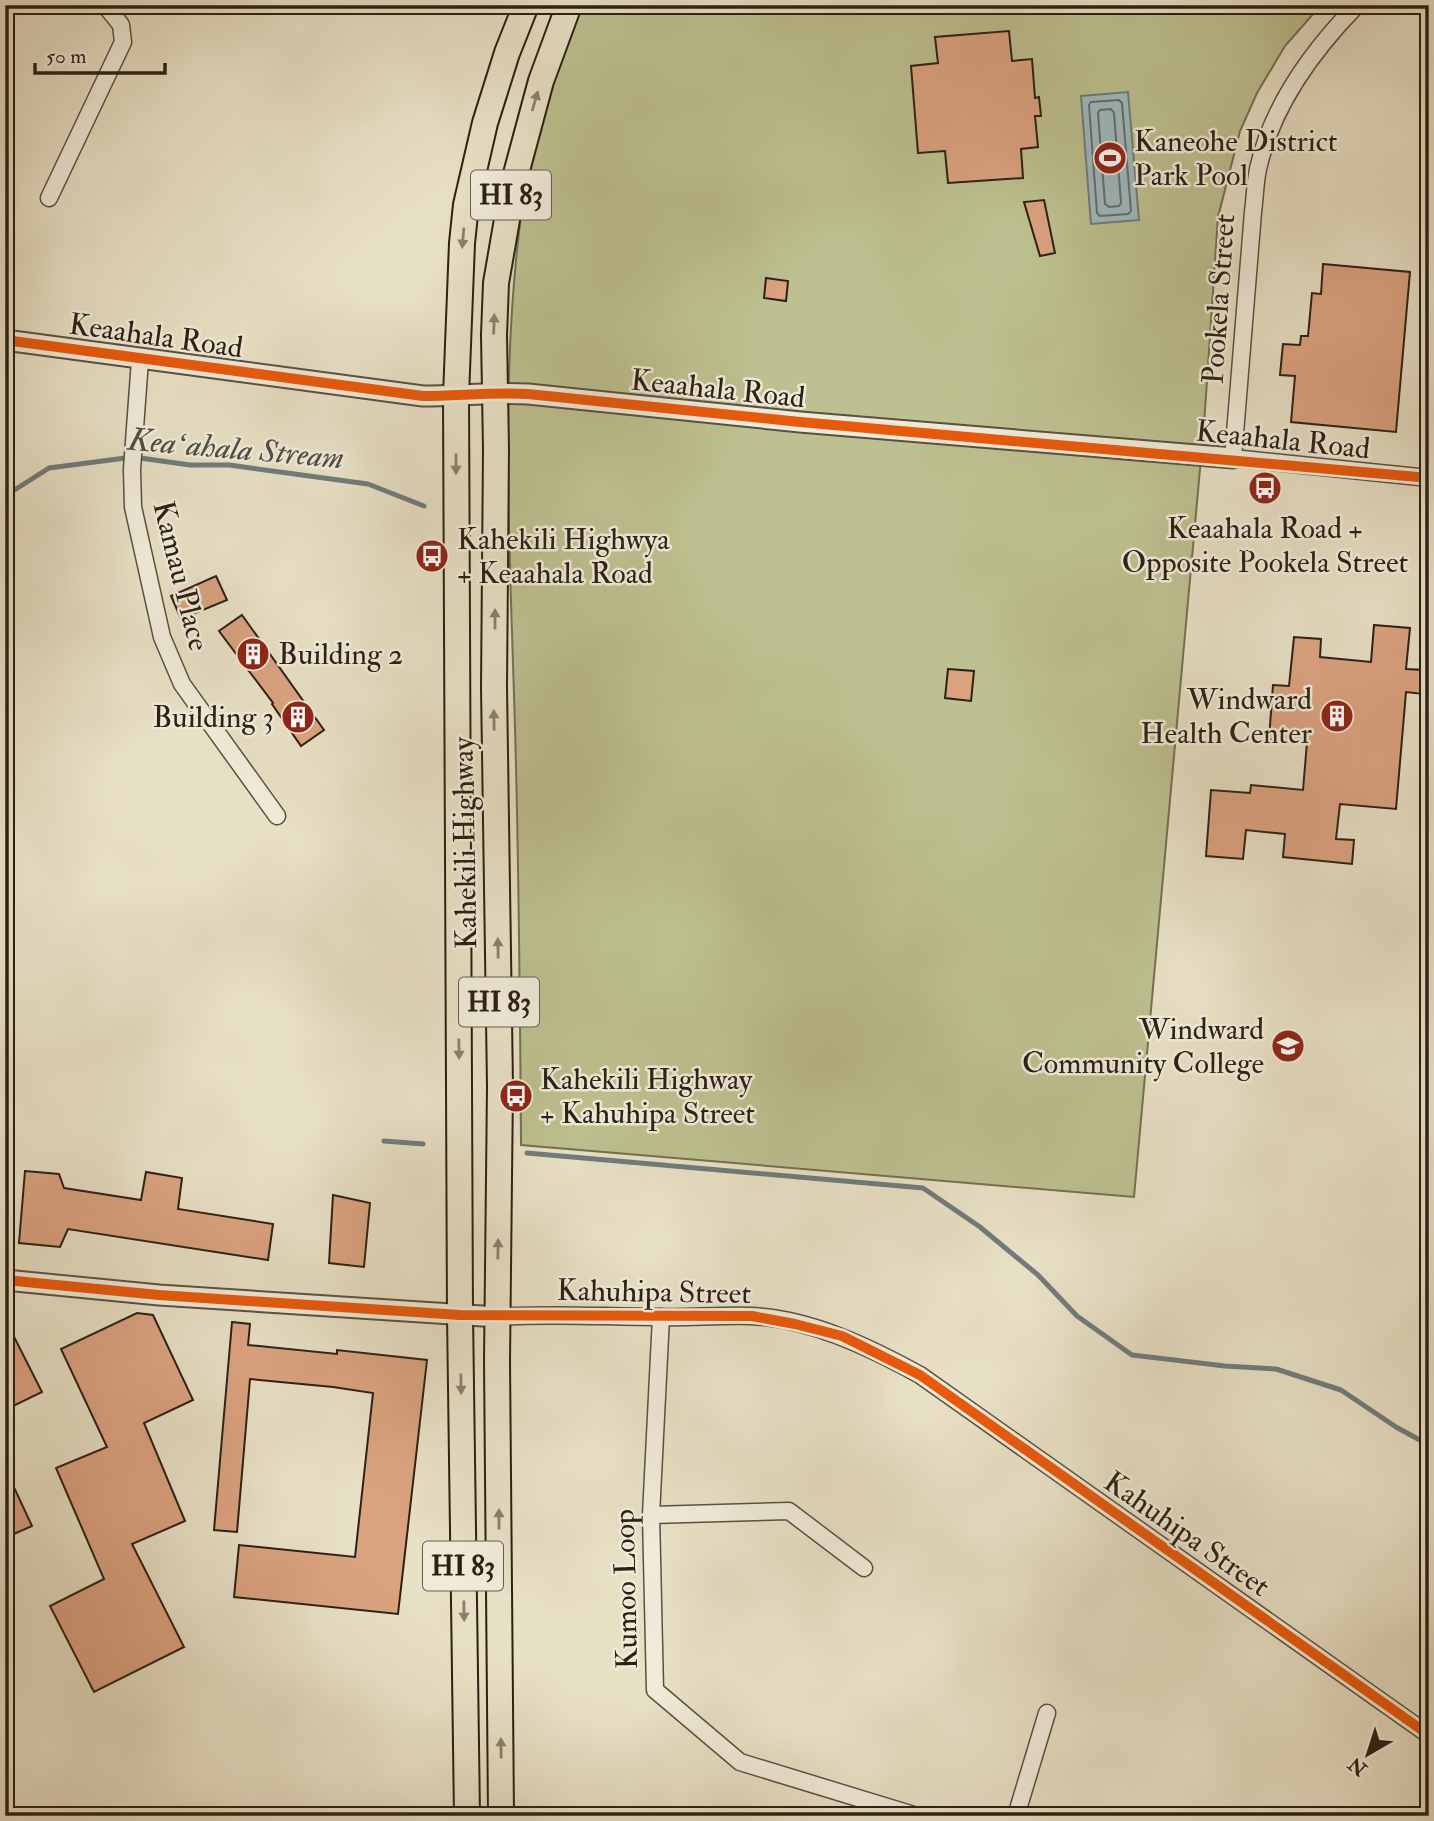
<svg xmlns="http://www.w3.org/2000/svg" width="1434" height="1821" viewBox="0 0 1434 1821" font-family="'IM FELL Double Pica',serif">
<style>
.green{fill:#bdc090;stroke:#747052;stroke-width:2}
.water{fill:#9ebac1;stroke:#707c7c;stroke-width:2}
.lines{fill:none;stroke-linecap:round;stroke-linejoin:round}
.shore{stroke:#646d6b;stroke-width:2}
.stream{stroke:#707c7c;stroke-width:5}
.building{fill:#dba280;stroke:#2b2015;stroke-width:2}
.minor-casing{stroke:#5a5041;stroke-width:19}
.tertiary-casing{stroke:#5a5041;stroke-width:23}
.primary-casing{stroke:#2b2015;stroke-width:28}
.minor{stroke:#f0ebd9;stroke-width:16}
.tertiary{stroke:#f0ebd9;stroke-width:19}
.primary{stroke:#e8e0c5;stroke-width:24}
.cycleway-casing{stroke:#f0ebd9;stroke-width:15}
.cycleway{stroke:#e8590c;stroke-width:10}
.oneway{fill:#8a806d}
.labels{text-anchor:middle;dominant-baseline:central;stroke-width:5;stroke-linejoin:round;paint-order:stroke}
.shield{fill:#f0ebd9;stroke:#665d50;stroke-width:2}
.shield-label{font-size:28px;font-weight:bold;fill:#2b2015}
.poi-label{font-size:30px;fill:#2b2015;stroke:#f0ebd9;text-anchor:start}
.street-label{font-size:30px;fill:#2b2015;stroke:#f0ebd9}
.water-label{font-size:32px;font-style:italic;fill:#4e4e49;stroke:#f0ebd9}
</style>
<rect width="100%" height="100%" fill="#e8e0c5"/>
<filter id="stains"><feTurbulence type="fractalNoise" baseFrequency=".00286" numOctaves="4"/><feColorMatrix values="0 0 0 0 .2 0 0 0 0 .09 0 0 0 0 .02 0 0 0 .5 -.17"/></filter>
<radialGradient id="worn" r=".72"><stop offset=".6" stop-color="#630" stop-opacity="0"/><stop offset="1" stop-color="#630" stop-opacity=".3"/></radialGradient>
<path class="green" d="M575,5h746l-36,41 -28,47 -17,38 -22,86 -14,208 -70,772 -613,-52c-1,-150 -2,-300 -7,-450 -6,-200 -18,-401 28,-597 7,-32 22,-63 33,-93z"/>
<polygon class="water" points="1128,92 1139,220 1091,224 1081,96"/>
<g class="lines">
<g class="shore">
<polygon points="1119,100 1122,103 1131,211 1128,214 1100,216 1097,213 1089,105 1091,102"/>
<polygon points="1111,109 1114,113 1121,203 1119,206 1109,207 1105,204 1098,113 1100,110"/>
</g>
<g class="stream">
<polyline points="5,496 49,468 133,457 190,465 229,465 368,484 424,506"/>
<polyline points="384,1141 423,1144"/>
<polyline points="527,1153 923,1188 980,1227 1038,1275 1077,1316 1132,1355 1225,1366 1276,1369 1341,1390 1396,1427 1429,1445"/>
</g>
</g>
<g class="building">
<polygon points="1009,31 1012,61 1032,59 1035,98 1039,97 1041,116 1035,116 1038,147 1021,149 1023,178 948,183 945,151 918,153 911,66 938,63 935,37"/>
<polygon points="1044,200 1055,253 1040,256 1024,202"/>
<polygon points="1323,264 1410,272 1396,432 1291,422 1295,376 1280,375 1283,344 1300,345 1301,336 1308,336 1312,293 1321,294"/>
<polygon points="766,278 788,281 786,301 764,298"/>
<polygon points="216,576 227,600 181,619 171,596"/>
<polygon points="242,615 324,730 301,746 272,704 273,703 219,631"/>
<polygon points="1374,625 1410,628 1406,669 1425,670 1423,694 1406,692 1396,809 1340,804 1336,839 1354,840 1352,864 1283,857 1285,834 1246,830 1243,859 1206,856 1211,790 1250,793 1251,785 1303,790 1307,742 1269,739 1273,685 1289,686 1294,637 1321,639 1320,657 1371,662"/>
<polygon points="948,669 974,671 971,701 945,698"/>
<polygon points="25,1171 59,1174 64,1188 141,1200 146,1172 182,1178 178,1209 273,1224 268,1260 68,1229 60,1247 19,1243"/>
<polygon points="333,1195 370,1203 364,1267 329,1263"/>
<polygon points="137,1313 153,1315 193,1400 144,1423 185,1521 132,1544 184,1647 94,1692 50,1606 104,1579 56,1468 107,1447 61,1349"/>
<polygon points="5,1319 42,1392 5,1410"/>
<polygon points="232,1322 250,1324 248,1345 337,1354 337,1350 427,1360 398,1614 234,1597 239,1545 355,1557 373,1393 333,1387 250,1379 237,1532 214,1530"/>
<polygon points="5,1468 32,1526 5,1538"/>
</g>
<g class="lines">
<defs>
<g id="minor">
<path d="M1357,5c-45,46 -85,100 -99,164 -3,14 -3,28 -5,43l-20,246 196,20"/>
<polyline points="49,198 123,42 121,25 105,5"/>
<polyline points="140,360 132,469 133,507 162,637 182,684 277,816"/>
<path d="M498,1317c54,-4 107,0 161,0 30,1 60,-2 91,-1 59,2 119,31 170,59l509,360"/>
<polyline points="661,1317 651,1515 655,1690 740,1762 917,1816"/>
<polyline points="651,1515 789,1511 864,1568"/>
<polyline points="1016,1816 1047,1713"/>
</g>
<g id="tertiary">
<path d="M5,340l418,56c35,0 69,-4 105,-2l272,28 433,36"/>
<polyline points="5,1280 159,1295 498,1317"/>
</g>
<g id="primary">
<polyline points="467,1816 460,1315 456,396 462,243 466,205 485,123 507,53 526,5"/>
<polyline points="501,1816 497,1361 500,1086 494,687 496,449 494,335 496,283 513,185 541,81 569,5"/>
</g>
</defs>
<use href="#minor" class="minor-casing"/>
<use href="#tertiary" class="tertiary-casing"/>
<use href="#primary" class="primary-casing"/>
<use href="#minor" class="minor"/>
<use href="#tertiary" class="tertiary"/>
<use href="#primary" class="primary"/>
<defs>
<g id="cycleway">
<path d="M5,340l418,56c35,0 69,-4 105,-2l272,28 629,56"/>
<polyline points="5,1280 159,1295 460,1315 752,1316 795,1324 842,1336 920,1375 1429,1735"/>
</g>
</defs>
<use href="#cycleway" class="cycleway-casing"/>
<use href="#cycleway" class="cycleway"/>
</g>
<defs><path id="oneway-solid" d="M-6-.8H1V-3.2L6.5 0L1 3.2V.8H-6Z" transform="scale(1.75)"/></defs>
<g class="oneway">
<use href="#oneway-solid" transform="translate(535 101) rotate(-74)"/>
<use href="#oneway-solid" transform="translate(463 238) rotate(95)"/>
<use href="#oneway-solid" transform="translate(494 324) rotate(-88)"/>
<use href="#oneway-solid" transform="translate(456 464) rotate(90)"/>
<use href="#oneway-solid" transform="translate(495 619) rotate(-90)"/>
<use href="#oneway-solid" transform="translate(494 720) rotate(-91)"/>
<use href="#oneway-solid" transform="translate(498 948) rotate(-91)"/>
<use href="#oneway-solid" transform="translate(459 1049) rotate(89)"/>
<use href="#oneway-solid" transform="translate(498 1249) rotate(-89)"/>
<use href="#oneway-solid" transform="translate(461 1384) rotate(89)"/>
<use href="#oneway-solid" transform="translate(499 1519) rotate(-90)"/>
<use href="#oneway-solid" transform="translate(464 1611) rotate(89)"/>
<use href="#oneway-solid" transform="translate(501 1748) rotate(-91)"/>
</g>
<defs>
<symbol id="stadium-disc" viewBox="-11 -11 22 22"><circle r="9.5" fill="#8f2418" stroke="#f0ebd9"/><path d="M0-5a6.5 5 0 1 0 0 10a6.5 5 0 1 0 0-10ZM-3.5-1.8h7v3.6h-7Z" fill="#fff"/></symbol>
<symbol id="bus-disc" viewBox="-11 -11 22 22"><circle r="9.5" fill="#8f2418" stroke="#f0ebd9"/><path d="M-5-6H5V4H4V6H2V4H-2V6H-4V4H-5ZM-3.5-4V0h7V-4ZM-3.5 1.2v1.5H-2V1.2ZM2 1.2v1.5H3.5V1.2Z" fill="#fff"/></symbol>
<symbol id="building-disc" viewBox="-11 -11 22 22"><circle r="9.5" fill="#8f2418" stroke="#f0ebd9"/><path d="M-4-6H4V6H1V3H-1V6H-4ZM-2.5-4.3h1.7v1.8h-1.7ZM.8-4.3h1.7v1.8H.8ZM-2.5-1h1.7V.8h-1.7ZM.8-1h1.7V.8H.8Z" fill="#fff"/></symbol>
<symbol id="university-disc" viewBox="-11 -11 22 22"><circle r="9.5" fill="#8f2418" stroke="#f0ebd9"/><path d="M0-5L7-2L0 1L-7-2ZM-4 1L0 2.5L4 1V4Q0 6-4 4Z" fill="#fff"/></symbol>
</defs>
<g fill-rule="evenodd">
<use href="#stadium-disc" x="1091" y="139" width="38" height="38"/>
<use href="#bus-disc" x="1246" y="469" width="38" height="38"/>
<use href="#bus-disc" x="413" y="537" width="38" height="38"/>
<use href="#building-disc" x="234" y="635" width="38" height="38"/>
<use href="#building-disc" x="1318" y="697" width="38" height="38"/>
<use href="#building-disc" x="279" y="698" width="38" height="38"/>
<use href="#university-disc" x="1269" y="1027" width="38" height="38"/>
<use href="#bus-disc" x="497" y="1077" width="38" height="38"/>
</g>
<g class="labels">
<g class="shield">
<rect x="471" y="170.5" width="80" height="49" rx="5"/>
<rect x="459" y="977.5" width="80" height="49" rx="5"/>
<rect x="423" y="1541.5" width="80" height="49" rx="5"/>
</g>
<g class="shield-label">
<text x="511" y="195">HI 83</text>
<text x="499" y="1002">HI 83</text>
<text x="463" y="1566">HI 83</text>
</g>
<g class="poi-label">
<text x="1134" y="141">Kaneohe District<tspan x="1134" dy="34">Park Pool</tspan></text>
<text x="1265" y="528" text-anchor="middle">Keaahala Road +<tspan x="1265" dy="34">Opposite Pookela Street</tspan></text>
<text x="457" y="539">Kahekili Highwya<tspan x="457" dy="34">+ Keaahala Road</tspan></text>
<text x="278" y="654">Building 2</text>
<text x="1312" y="699" text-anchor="end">Windward<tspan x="1312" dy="34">Health Center</tspan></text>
<text x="274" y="717" text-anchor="end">Building 3</text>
<text x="1264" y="1029" text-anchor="end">Windward<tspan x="1264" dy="34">Community College</tspan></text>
<text x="540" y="1079">Kahekili Highway<tspan x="540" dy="34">+ Kahuhipa Street</tspan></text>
</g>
<g class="street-label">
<text transform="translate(1219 299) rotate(-86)">Pookela Street</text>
<text transform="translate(156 336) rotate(8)">Keaahala Road</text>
<text transform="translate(718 389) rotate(6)">Keaahala Road</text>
<text transform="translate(1283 440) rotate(6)">Keaahala Road</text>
<text transform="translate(181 576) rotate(76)">Kamau Place</text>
<text transform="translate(465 843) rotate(-91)">Kahekili Highway</text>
<text transform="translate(654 1292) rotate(1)">Kahuhipa Street</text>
<text transform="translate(1187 1534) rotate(35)">Kahuhipa Street</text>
<text transform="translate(626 1589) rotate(-91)">Kumoo Loop</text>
</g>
<g class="water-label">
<text transform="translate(236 449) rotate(5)">Keaʻahala Stream</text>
</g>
</g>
<rect width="1434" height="1821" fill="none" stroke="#e8e0c5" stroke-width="28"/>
<rect x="7" y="7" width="1420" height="1807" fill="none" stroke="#2b2015" stroke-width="3.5"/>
<rect x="14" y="14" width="1406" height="1793" fill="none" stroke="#2b2015" stroke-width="2"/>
<g transform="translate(1368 1754) rotate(219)" stroke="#f0ebd9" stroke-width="5" paint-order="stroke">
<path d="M0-5L12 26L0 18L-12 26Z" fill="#2b2015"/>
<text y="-10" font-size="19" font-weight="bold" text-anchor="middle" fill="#2b2015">N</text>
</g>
<path d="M35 63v10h130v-10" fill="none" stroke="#2b2015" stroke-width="3.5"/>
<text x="46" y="63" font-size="21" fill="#2b2015" stroke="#f0ebd9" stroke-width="5" paint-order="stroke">50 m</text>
<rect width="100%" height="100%" filter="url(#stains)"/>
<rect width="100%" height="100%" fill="url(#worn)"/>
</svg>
